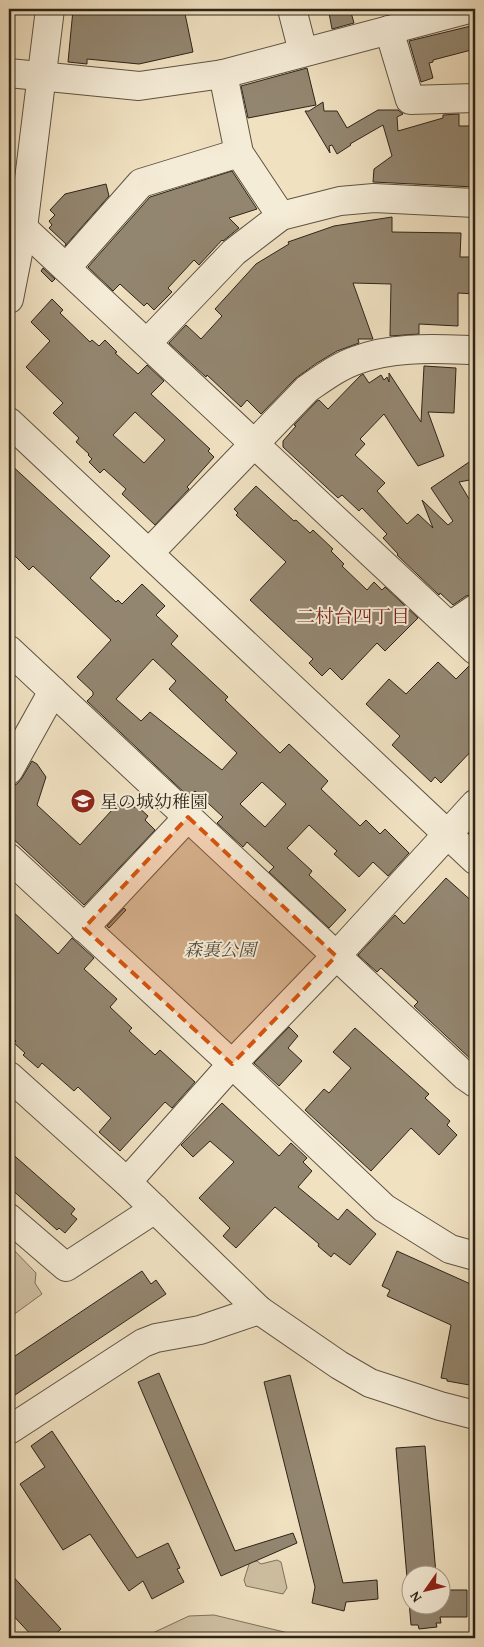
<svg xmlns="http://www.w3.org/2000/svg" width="484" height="1647" viewBox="0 0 484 1647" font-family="'Gentium Book Plus','Noto Serif JP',serif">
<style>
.green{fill:#cfc1a4;stroke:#7e725e}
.building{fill:#938670;stroke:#2e2419;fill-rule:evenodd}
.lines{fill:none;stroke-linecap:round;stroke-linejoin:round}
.minor-casing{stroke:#5e5343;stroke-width:30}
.minor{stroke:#f5ecd7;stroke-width:28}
.marked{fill:#d5540d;fill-opacity:0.2;stroke:#d5540d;stroke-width:4;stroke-dasharray:10 6;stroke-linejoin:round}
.labels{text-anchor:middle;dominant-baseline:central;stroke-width:4;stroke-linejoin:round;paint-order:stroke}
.poi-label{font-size:18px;fill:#2e2419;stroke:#f5ecd7;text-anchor:start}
.park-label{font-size:18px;font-style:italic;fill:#564b3c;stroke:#f5ecd7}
.neighbourhood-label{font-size:19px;fill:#7a1f14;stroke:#f5ecd7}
</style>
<rect width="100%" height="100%" fill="#f0e1c1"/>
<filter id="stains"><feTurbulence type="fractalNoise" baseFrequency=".004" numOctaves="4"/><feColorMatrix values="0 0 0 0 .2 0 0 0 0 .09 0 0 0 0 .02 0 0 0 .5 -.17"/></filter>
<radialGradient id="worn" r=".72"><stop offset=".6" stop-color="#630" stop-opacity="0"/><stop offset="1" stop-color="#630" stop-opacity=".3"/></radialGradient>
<g class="green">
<polygon points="181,833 193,833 316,949 317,962 237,1047 226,1048 102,929"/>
<polygon points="9,1245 36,1273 35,1283 42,1294 9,1318"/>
<polygon points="277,1560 281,1562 287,1588 283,1594 246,1586 244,1580 250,1561 257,1561 261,1564"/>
<polygon points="214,1615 309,1638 142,1638 189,1616"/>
</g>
<g class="building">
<polygon points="90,9 184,9 193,52 139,64 87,59 87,64 68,62 73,10 90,12"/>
<polygon points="350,9 354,23 332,29 329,13"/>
<polygon points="475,25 475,49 433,60 433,62 429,63 433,78 421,82 409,41"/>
<polygon points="307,68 316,105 248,118 241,86"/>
<polygon points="323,102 324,111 337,111 347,128 378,110 398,110 403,114 397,117 398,131 443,118 443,115 459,114 459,126 475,126 475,187 373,182 374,169 392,156 383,125 350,144 351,145 337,154 332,145 329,146 330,153 305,111 309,111"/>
<polygon points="232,171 257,209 229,218 239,228 223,241 222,240 199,265 194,260 168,288 172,292 154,310 147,303 144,306 120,284 113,291 88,267 150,197"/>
<polygon points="106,184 109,196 65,246 66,244 49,228 52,225 49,221 55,215 50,210 65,194"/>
<polygon points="392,217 392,232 461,233 460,257 475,257 475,294 458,293 458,326 419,324 419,334 390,336 391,284 353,283 373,339 358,339 359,343 337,351 317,363 296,378 261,414 247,400 241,407 207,375 206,377 169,343 186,325 201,339 222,316 215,309 256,264 289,244 288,242 334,226"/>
<polygon points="43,268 55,279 52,282 41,271"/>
<path d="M52,299l11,11 -3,3 30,29 2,-2 7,6 6,-6 12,12 -2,1 23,21 9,-9 17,16 -13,13 59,55 -2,2 6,6 -27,30 2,2 -34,36 -33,-31 4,-5 -22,-20 -4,4 -11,-11 3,-3 -4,-4 1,-1 -13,-12 3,-4 -26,-25 10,-10 -37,-36 24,-26 -19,-19zM135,412l30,28 -21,23 -31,-28z"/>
<polygon points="424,366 456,368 454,413 428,412 444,456 418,466 384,414 360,439 365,444 355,455 385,483 377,491 407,524 418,514 433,528 422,500 448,525 453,521 431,488 475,458 475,479 459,482 475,509 475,594 466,596 453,605 440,593 439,595 397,555 398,554 383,538 387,534 362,508 359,511 342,495 338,498 283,447 283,441 296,426 294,425 317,401 319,400 328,409 360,376 363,374 369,383 381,375 384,380 387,377 389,382 389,373 421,422"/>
<path d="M9,463l101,93 -20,22 26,24 2,-2 4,4 20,-20 23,22 -9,9 22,21 -7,8 57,53 -3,3 55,53 9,-9 39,37 -7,8 39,37 6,-6 14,14 5,-5 24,24 -21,23 -15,-14 -14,15 -25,-23 3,-3 -28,-26 -22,23 25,23 -3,4 37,35 -17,18 -60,-56 5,-5 -27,-25 -4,5 -26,-24 6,-6 -28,-26 -6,6 -102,-96 6,-6v-3l-16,-15 34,-37 -78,-74 -4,4 -20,-20zM153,659l23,22 -7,8 68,64 -15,17 -72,-58 -9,9 -25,-22zM262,782l24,22 -21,23 -25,-23z"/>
<polygon points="256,486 294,521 296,520 310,533 313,530 333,549 331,551 344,564 342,566 367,590 374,582 382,590 385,587 418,618 385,651 377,643 342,680 330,668 322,676 309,663 313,659 250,600 286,562 236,515 238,513 234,509"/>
<polygon points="438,662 456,679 470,665 475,665 475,747 441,783 435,777 431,782 392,745 400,736 366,704 389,679 406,694"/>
<polygon points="32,761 37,764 46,777 37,805 80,845 123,798 134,808 136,805 148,816 145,820 155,830 84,905 9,835 9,786 17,784 22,778"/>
<polygon points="446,878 475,904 475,1063 414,1006 418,1002 381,968 377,972 358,955 395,915 404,924"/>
<polygon points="9,908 58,954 72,938 94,958 84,969 117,999 110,1007 132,1028 129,1031 155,1055 160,1050 195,1082 172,1108 165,1102 120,1151 99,1132 111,1118 78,1087 74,1091 42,1063 38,1068 23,1055 25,1053 14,1043 16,1041 9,1034"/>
<polygon points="124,908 126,910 109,928 107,926"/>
<polygon points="289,1027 298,1036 288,1048 302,1061 279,1086 254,1063"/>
<polygon points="355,1028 429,1094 425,1098 450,1121 447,1125 457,1135 439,1155 411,1128 371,1171 305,1110 324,1089 329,1093 351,1068 333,1052"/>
<polygon points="222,1103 279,1156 291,1143 307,1158 303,1162 312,1171 298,1187 338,1220 347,1209 376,1234 350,1265 334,1253 331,1257 318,1246 319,1244 275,1207 236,1248 223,1236 230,1228 199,1198 234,1162 210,1141 193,1157 181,1145"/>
<polygon points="9,1151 75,1209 71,1214 77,1219 65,1233 59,1228 57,1230 9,1187"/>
<polygon points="397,1251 475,1286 475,1339 472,1356 475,1357 475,1386 447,1381 447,1379 441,1378 451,1325 387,1296 390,1290 382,1286"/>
<polygon points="142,1271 151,1284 156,1280 166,1294 9,1399 9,1360"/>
<polygon points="159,1373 235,1551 293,1533 297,1543 221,1576 138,1382"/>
<polygon points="290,1375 343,1583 377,1580 378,1599 346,1602 344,1611 312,1603 315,1587 264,1382"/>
<polygon points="52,1431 137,1558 168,1543 180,1568 177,1569 184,1582 152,1599 143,1581 129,1591 90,1534 63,1550 20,1484 45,1467 31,1446"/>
<polygon points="425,1446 436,1574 412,1574 412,1604 442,1604 442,1590 467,1590 467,1617 440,1617 441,1623 436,1623 437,1627 419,1629 418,1625 411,1625 396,1448"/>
<polygon points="9,1572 61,1629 51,1638 34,1638 9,1611"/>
</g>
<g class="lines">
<defs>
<g id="minor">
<polyline points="292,9 303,52"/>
<polyline points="389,30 410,100 475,98"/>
<polyline points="9,73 139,86 223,74 469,9"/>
<polyline points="223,74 239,153 281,216"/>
<polyline points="23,228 475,650"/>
<polyline points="66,268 141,183 239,153"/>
<polyline points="9,299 23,228 50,9"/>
<polyline points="147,343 234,252 281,216 340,201 374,198 475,203"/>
<polyline points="9,422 475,860"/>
<path d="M149,553l158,-164c16,-11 32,-23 50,-29 37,-14 79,-11 118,-10"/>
<polyline points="450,626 475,609"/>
<polyline points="9,650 465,1076 475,1083"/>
<polyline points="9,770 53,691"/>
<polyline points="9,858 232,1064 384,1208 450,1249 475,1256"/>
<polyline points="84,928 188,817"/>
<polyline points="9,1076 127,1182 259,1310 339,1365 370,1383 440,1406 475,1415"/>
<polyline points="127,1182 232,1064 336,956 475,804"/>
<polyline points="9,1218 66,1267 155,1209"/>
<polyline points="9,1430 143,1343 156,1338 200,1330 259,1310"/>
</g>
</defs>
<use href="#minor" class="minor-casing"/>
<use href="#minor" class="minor"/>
</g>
<path class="marked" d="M188,817l148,139 -104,108 -148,-136z"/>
<defs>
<symbol id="school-disc" viewBox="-11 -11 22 22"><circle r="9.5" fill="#8f2418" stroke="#f5ecd7"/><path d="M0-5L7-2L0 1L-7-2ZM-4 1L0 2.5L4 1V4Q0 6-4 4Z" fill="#fff"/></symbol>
</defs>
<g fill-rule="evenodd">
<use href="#school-disc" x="69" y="787" width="28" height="28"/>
</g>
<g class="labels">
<g class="poi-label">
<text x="100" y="801">星の城幼稚園</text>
</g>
<g class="park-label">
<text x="220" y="949">森裏公園</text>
</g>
<g class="neighbourhood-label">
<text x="353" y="616">二村台四丁目</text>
</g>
</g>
<rect width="484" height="1647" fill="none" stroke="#f0e1c1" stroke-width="30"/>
<rect x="10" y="10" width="464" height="1627" fill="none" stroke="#2e2419" stroke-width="2.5"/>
<rect x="15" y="15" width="454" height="1617" fill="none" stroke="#2e2419"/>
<g transform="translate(426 1590) rotate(236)"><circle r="24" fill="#f5ecd7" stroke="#a59c8b"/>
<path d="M0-4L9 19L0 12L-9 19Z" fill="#8f2418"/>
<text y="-8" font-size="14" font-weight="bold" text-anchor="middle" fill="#2e2419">N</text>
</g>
<rect width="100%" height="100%" filter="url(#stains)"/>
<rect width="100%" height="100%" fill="url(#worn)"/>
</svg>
